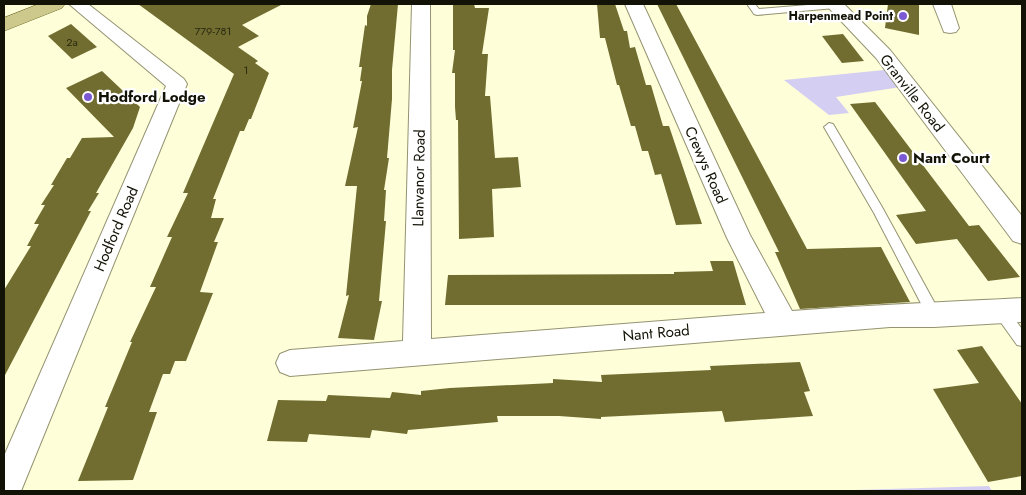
<svg xmlns="http://www.w3.org/2000/svg" width="1026" height="495" viewBox="0 0 1026 495" font-family="Jost,sans-serif">
<style>
.green{fill:#d4cef2}
.building{fill:#716d30}
.lines{fill:none;stroke-linecap:round;stroke-linejoin:round}
.lane-casing{stroke:#949372;stroke-width:2}
.street-casing{stroke:#949372;stroke-width:2}
.primary-casing{stroke:#75722c;stroke-width:1}
.lane{fill:#fff;fill-rule:evenodd}
.street{fill:#fff;fill-rule:evenodd}
.primary{fill:#cdc98d;fill-rule:evenodd}
.poi-dot{fill:#7b59d3;stroke:#fff;stroke-width:2}
.labels{text-anchor:middle;dominant-baseline:central;stroke-width:4.5;stroke-linejoin:round;paint-order:stroke}
.far-number-label{font-size:11px;fill:#2a2910}
.far-poi-label{font-size:12px;font-weight:bold;fill:#121206;stroke:#fff;text-anchor:end}
.street-label{font-size:15px;fill:#121206;stroke:#fff}
.poi-label{font-size:15px;font-weight:bold;fill:#121206;stroke:#fff;text-anchor:start}
</style>
<rect width="100%" height="100%" fill="#fefed9"/>
<g class="green">
<polygon points="894,69 907,86 836,97 849,113 829,115 784,80"/>
<polygon points="989,486 992,491 821,491"/>
</g>
<g class="building">
<polygon points="138,4 283,4 242,25 259,36 238,47 258,61 255,63 269,73 251,119 249,119 244,131 240,131 213,199 216,199 211,218 224,218 214,242 218,242 200,292 213,293 186,361 175,361 170,374 163,374 149,412 157,412 133,480 78,481 108,407 105,407 132,342 130,342 156,287 150,287 172,237 167,237 188,193 183,193 234,74"/>
<polygon points="371,4 398,4 392,70 392,99 387,158 389,158 384,190 386,190 384,221 386,221 379,301 382,301 374,340 338,338 349,295 346,296 357,186 345,186 358,127 353,128 362,81 360,81 362,67 359,67 365,25 367,26 367,16"/>
<polygon points="453,4 474,4 475,8 489,8 482,54 488,54 485,96 490,96 495,158 518,157 521,187 492,189 494,237 459,239 458,120 456,120 455,107 455,73 452,73 455,50 453,50"/>
<polygon points="597,4 615,4 624,31 627,31 630,48 635,47 646,85 651,85 663,126 669,126 702,224 676,225 661,174 655,175 648,151 642,151 635,126 631,126 619,85 617,85 605,38 600,38"/>
<polygon points="657,4 676,4 807,249 881,247 910,302 800,309 775,252 779,252"/>
<polygon points="888,4 919,4 919,35 885,28"/>
<polygon points="71,24 97,47 72,59 48,36"/>
<polygon points="843,34 864,61 842,63 822,36"/>
<polygon points="102,71 140,107 133,128 96,193 99,193 88,211 91,211 4,377 4,290 31,246 27,246 39,224 34,224 45,205 41,205 54,185 51,185 67,158 70,158 82,138 114,137 66,88"/>
<polygon points="875,102 969,226 979,225 1020,277 988,281 957,239 916,244 896,215 926,211 850,104"/>
<polygon points="710,261 733,261 746,305 445,305 448,275 674,274 674,272 713,271"/>
<polygon points="982,346 1022,404 1022,476 988,482 933,389 979,383 957,350"/>
<polygon points="800,362 810,391 804,392 813,416 725,422 722,411 601,417 601,419 559,416 497,416 498,422 408,430 407,434 372,430 370,438 309,434 307,442 267,441 278,400 326,401 328,395 390,398 392,392 421,395 421,391 450,388 553,383 553,379 602,382 601,375 711,370 710,366"/>
</g>
<g class="lines">
<defs>
<g id="lane">
<polygon points="747,4 755,4 759,9 820,4 839,5 835,8 757,15 754,14"/>
<polygon points="829,123 833,124 882,207 939,311 941,315 939,319 934,321 929,319 874,213 824,127"/>
<polygon points="1002,307 1007,309 1022,329 1022,346 1017,345 997,317 995,313 997,309"/>
</g>
<g id="street">
<polygon points="69,4 88,4 184,79 187,84 21,491 4,491 4,456 166,86"/>
<path d="M412,4h18l1,335 334,-26 -38,-75 -102,-234h18l107,231 42,76c77,-6 153,-9 230,-13v24l-88,5h-44l-600,49 -10,-4 -4,-9 4,-9 10,-4 113,-9z"/>
<polygon points="825,4 844,4 890,50 1022,216 1022,244 1013,241 876,58"/>
<polygon points="933,4 951,4 959,28 956,32 950,33 944,32"/>
</g>
<polygon id="primary" points="39,4 65,4 62,8 4,31 4,18"/>
</defs>
<use href="#lane" class="lane-casing"/>
<use href="#street" class="street-casing"/>
<use href="#primary" class="primary-casing"/>
<use href="#lane" class="lane"/>
<use href="#street" class="street"/>
<use href="#primary" class="primary"/>
</g>
<g class="poi-dot">
<circle cx="903" cy="16" r="5"/>
<circle cx="88" cy="97" r="5"/>
<circle cx="903" cy="158" r="5"/>
</g>
<g class="labels">
<g class="far-number-label">
<text x="213" y="31">779-781</text>
<text x="72" y="42">2a</text>
<text x="246" y="70">1</text>
</g>
<g class="far-poi-label">
<text x="893" y="16">Harpenmead Point</text>
</g>
<g class="street-label">
<text transform="translate(912 93) rotate(52)">Granville Road</text>
<text transform="translate(706 165) rotate(66)">Crewys Road</text>
<text transform="translate(419 178) rotate(-89)">Llanvanor Road</text>
<text transform="translate(116 229) rotate(-67)">Hodford Road</text>
<text transform="translate(656 333) rotate(-5)">Nant Road</text>
</g>
<g class="poi-label">
<text x="98" y="97">Hodford Lodge</text>
<text x="913" y="158">Nant Court</text>
</g>
</g>
<rect width="1026" height="495" fill="none" stroke="#121206" stroke-width="10"/>
</svg>
